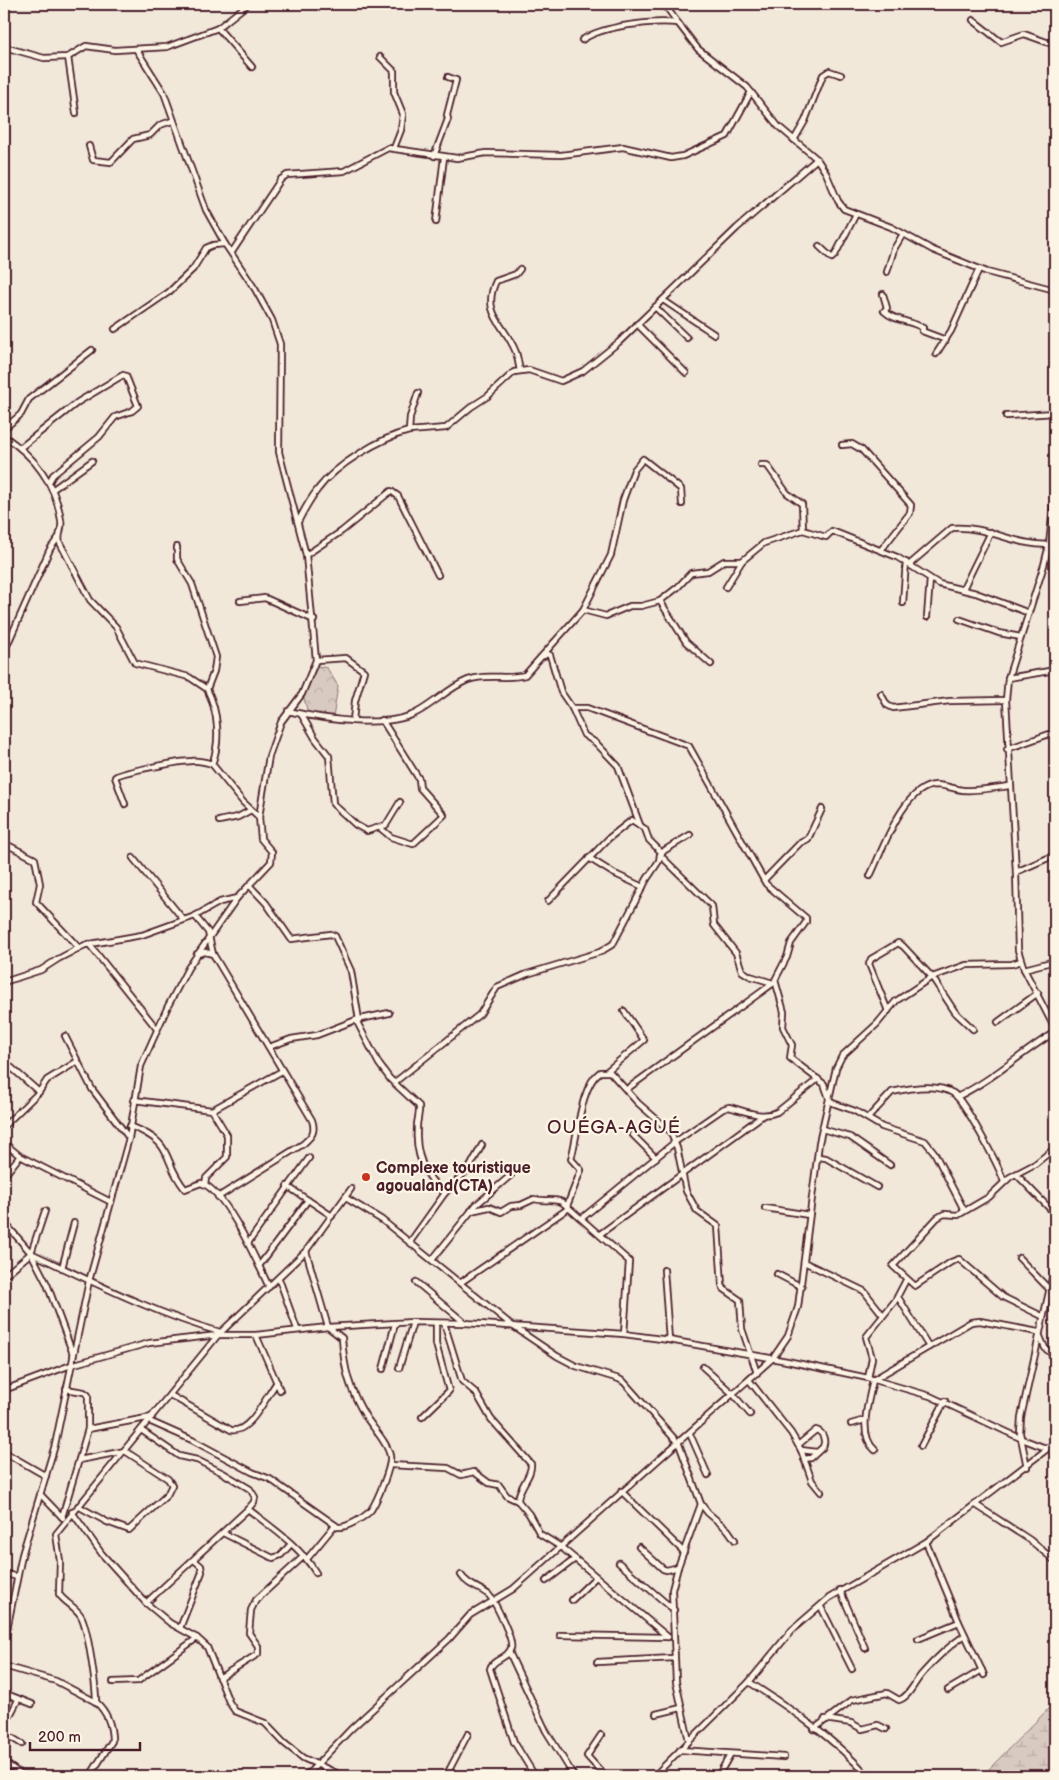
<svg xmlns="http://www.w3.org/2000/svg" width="1059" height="1780" viewBox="0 0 1059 1780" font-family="'Balsamiq Sans',sans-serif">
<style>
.wetland{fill:url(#wetland-marsh);stroke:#917476}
.park{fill:url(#park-crowns);stroke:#917476}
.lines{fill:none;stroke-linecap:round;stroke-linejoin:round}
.minor-casing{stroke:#4a1f2b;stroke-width:8}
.minor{stroke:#fcf5e5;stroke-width:4.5}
.poi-dot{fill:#c8321e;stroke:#fcf5e5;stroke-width:2}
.labels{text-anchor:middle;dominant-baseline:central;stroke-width:4.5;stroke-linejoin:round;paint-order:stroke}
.poi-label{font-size:16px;font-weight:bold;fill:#4a1f2b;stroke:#fcf5e5;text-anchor:start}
.quarter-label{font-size:19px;letter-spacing:1px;fill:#4a1f2b;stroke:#fcf5e5}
</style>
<defs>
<pattern id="wetland-marsh" width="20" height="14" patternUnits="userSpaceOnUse" patternTransform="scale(1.25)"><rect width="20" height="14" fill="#d8cac0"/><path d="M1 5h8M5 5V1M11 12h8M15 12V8" fill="none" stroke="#bbada5"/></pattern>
<pattern id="park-crowns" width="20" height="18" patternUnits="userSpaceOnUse" patternTransform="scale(1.25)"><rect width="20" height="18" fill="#d8cac0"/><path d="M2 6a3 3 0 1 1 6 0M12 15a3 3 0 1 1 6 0" fill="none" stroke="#bbada5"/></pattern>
</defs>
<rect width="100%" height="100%" fill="#f1e8da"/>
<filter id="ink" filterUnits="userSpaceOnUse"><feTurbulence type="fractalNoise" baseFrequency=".02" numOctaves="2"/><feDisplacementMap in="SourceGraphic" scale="10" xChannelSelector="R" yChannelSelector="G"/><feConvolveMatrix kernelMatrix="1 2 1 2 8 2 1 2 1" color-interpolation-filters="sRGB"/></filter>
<g filter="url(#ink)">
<polygon class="wetland" points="1055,1702 1055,1776 982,1776"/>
<polygon class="park" points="318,666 327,668 338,686 333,718 308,713 303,695"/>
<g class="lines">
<defs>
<g id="minor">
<polyline points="664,4 678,23"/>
<polyline points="973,20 1001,42 1024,34 1055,45"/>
<polyline points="218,28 252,67"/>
<path d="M582,40c20,-14 71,-20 96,-17l20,26 49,38 31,39 39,33 9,14 12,28 6,8 47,18 42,23 54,22 68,18"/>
<polyline points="4,47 44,58 68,57 86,46 115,50 167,47 218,28 248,4"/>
<polyline points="68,57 76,113"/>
<polyline points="380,57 394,71 394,92 403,114 401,130 394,148"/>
<polyline points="794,140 805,121 823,75 829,71 841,75"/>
<polyline points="89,146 93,160 111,162 133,139 150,135 160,125 172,121"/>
<polyline points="434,156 448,119 447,115 456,80 448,77"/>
<polyline points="436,222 444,157"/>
<polyline points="819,246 832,258 835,255 856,214"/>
<polyline points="232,252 281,179 287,175 344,171 388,148 457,158 486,153 561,155 623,147 671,158 683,156 727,136 751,92"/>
<polyline points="887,272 894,249 903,234"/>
<path d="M883,294l4,14 -3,3c12,11 26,9 39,17l-1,3 24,9"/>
<polyline points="663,300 714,334"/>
<polyline points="655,307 687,338"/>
<polyline points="637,324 686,373"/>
<polyline points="115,329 169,292 193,269 206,248 213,245 225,244"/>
<polyline points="936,354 951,331 979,269"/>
<path d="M520,370c-2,-6 -2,-14 -5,-20 -11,-26 -34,-37 -19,-69l20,-7 4,-5"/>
<polyline points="418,393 410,417 409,431 446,428 471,407 488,396 514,372 529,370 561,381 583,371 619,342 737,228 817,159"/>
<polyline points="1006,416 1055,413"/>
<polyline points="4,429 21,414 29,399 92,350"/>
<path d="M4,436c31,21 51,46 57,84 2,9 -4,15 -1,23l30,57 26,27 19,36 54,14 18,12c11,22 14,52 5,75l31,38 16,15"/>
<polyline points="842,445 852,444 862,450 911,505 910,513 881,550"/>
<polyline points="20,448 78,402 123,375 126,376 138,406 132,411 115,417 99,437 53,475 49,482"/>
<polyline points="761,465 767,465 787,493 802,504 803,530"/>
<polyline points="1055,489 1049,545 1044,565 1008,678 1006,700 1016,872 1018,950 1024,969 1055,1029"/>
<polyline points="52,490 92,461"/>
<path d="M298,522c6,-12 12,-23 20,-33 18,-24 62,-51 91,-58"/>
<polyline points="177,547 177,559 192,584 216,657 214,671 207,689"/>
<polyline points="306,555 342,531 391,491 398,496 438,575"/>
<polyline points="742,561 764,543 803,530 826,537 832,531 897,557 939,584 976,593 1029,613"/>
<path d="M910,564l42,-36c36,-3 68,21 103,16"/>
<polyline points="963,589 991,532"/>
<polyline points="240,601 265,598 314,620"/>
<polyline points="660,601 686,642 711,664"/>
<polyline points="903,603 906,562"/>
<polyline points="583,610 611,555 623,500 634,470 643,459 681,489 682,504"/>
<polyline points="927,617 930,579"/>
<polyline points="959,619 999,633 1021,637"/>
<polyline points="4,652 50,549 58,538"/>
<polyline points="544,656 547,654 550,655 561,692 572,708 584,735 596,743 618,766 640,825"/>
<polyline points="316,660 346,658 364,671 355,701 353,721"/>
<polyline points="1008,678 1055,670"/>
<polyline points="881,694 887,705 893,708 950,701 1006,700"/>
<polyline points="572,708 587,708 689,746 766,884 806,918 806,922 791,943 787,957 775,980 784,1012 783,1027 792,1045 790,1058 824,1084 830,1101"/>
<path d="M288,711c34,8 96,18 128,2 18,-9 32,-25 52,-33 18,-7 39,0 57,-5l58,-65 23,6 24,-10h11l19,-5 18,-14 13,-14 17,-2 16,-10h18l-16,26"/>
<polyline points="301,714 315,738 329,756 333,804 356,825 367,831 386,825 400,802"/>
<polyline points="1007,749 1055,732"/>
<path d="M125,804l-10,-27c5,-5 66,-16 77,-16 7,-1 13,1 20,3"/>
<polyline points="219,821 238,817 251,810"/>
<polyline points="379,827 391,837 413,844 444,815 420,788 419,779 382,720"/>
<polyline points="4,843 35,859 40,884 36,902 79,948"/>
<polyline points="660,855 712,906 714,925 736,953 742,971 750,976 773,983"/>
<polyline points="133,858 183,919"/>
<polyline points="589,858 613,873 643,887"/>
<polyline points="1016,872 1055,855"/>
<path d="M870,876c12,-24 33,-90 66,-91 9,0 18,4 27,5 15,1 31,-2 46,-4"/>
<polyline points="764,880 800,843 808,839 822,809"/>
<polyline points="249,885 266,903 291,939 331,934 335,936 351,971 359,1020"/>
<polyline points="548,901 609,838 632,820 645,829 649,840 662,853"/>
<path d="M195,916l13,16 5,22 99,166c4,12 0,16 -9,24l-85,53"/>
<polyline points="89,944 157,1029"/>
<polyline points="197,954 205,952 213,954"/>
<polyline points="1024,969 1055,961"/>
<polyline points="4,982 41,970 58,959 85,945 142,935 195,916 220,902 237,898"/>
<polyline points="888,1011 869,964 871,959 898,943 903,946 932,977 955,1012 973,1029"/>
<path d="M356,1020l23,44 11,15 29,27c1,8 -2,13 -2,20 -2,28 6,50 28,67"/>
<polyline points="998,1022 1038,993"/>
<polyline points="65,1036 92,1089 129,1138"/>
<polyline points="269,1047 291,1039 317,1035 356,1020 389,1013"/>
<polyline points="4,1061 39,1092"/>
<polyline points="607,1071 644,1040 624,1011"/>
<polyline points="395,1082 480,1014 497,987 527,974 600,952 613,944 647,879 659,861 660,855 665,850 690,835"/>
<polyline points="627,1089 775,982"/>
<path d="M957,1097c35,-17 64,-44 98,-65"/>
<polyline points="134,1100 212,1110 227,1135 227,1157 206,1178 205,1184"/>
<polyline points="830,1102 855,1111 882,1127 925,1141 934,1152 964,1210"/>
<polyline points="212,1110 282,1071"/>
<path d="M868,1118l24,-26c17,-4 45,-9 61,1 11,7 47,75 51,89"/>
<polyline points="4,1126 39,1092 47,1080 78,1061"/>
<path d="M130,1126c47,18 30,32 55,63l16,-6c25,7 57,81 68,104"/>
<polyline points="822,1129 850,1137 890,1165"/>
<polyline points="633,1135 656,1158"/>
<polyline points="4,1143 20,1156 111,1202"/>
<polyline points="818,1157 826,1158 877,1187"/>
<polyline points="1016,1174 1055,1214"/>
<polyline points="4,1176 20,1156"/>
<polyline points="287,1186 332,1216"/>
<polyline points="346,1198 382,1220 514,1327 557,1356 576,1366 619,1379 624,1382 679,1444 701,1504 708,1513 728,1530 735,1540"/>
<path d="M567,1206l14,-36 -10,-11c7,-23 9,-73 29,-87h10l28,31 32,28 7,17 9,43 11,20 21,15 4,59 2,4 16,11 2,29 15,44"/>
<polyline points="765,1208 809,1215"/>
<path d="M471,1211l18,-4 12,5 10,-6 10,-1 13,-6c11,3 18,-1 28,3l67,59 -5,73"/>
<path d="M582,1218l93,-76 48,-33 6,-2c16,4 32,12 48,5l41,-33"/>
<polyline points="4,1222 31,1253 47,1284 73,1354"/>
<polyline points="600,1234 762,1116"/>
<polyline points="410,1242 445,1193 470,1167 482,1145"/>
<polyline points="248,1243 309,1158"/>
<path d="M31,1253c60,28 125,61 189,79"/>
<polyline points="1019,1258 1049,1289"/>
<polyline points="432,1260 476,1205 511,1175"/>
<polyline points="804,1262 864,1291 883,1315"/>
<polyline points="259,1266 308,1200"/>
<polyline points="62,1268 74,1223"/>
<polyline points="664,1270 669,1340"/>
<polyline points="777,1274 802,1287"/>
<polyline points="4,1276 31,1253 45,1211"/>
<polyline points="279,1279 297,1329"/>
<polyline points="416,1282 465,1323"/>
<polyline points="460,1283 569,1208"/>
<polyline points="898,1297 929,1347"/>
<polyline points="1042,1316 1003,1297 959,1259 951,1262 915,1286 893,1266 937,1218 944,1214 958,1215 989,1197 1010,1177 1035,1164 1055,1148"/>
<path d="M444,1323l18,58 14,12 15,26 40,45c1,13 -13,23 -13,37"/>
<polyline points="256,1335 280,1390"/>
<polyline points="703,1367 733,1394 750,1414"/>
<polyline points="399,1368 413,1322"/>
<polyline points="383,1369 395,1324"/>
<polyline points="868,1378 872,1358 866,1337 895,1301 906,1280"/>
<polyline points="749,1380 791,1433 801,1450 812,1481 821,1492"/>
<polyline points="4,1390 71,1365 149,1343 218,1335 256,1335 328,1327 413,1322 465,1323 624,1334 669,1340 787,1361 868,1378 930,1396 1022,1439 1043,1447 1055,1448"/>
<path d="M170,1395l61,35c19,4 36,-35 46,-48"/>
<polyline points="422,1417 449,1391 436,1344 436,1323"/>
<path d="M149,1421l43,19 60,32 18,7 68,48c9,1 27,-10 33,-17 6,-9 21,-44 19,-54 -2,-13 -17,-28 -24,-39 -17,-28 -22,-48 -24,-79l-14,-11 -22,-76"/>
<polyline points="851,1424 865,1420"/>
<polyline points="88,1429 152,1417"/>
<polyline points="141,1430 179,1456 197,1460 223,1473 250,1489 255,1497 254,1502 248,1509 146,1603"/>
<polyline points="690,1434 708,1475"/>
<path d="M798,1445l18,-15c7,2 10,10 7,17l-12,11 -7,1"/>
<polyline points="921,1446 945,1401"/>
<polyline points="801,1450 817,1452"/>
<path d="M875,1450c-18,-16 -6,-50 -2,-70l98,-58 9,-1 58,11 7,16 10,9"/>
<polyline points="4,1452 46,1476"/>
<polyline points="390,1465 448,1468 461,1475 474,1472 489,1483 499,1485 507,1496 518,1501 529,1514 540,1534 561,1547 668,1637"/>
<polyline points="1027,1467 1020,1433 1021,1417 1055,1265"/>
<polyline points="621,1491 684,1552"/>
<polyline points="40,1494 63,1518"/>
<polyline points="976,1505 1030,1540 1055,1561"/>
<polyline points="78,1506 107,1522 129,1530 167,1495 172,1485 168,1479 125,1451 79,1460"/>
<path d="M248,1509c24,19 52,37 68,64"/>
<polyline points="72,1512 102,1554 146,1603 170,1623 197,1638 207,1647 229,1702 235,1711 265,1723 284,1743 303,1758 343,1776"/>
<polyline points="62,1517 88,1429 88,1395 84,1392 66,1389"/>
<polyline points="223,1533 273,1558 281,1555 291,1544"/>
<polyline points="926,1542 959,1622 984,1675"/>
<polyline points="639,1547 663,1569 667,1570 678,1567"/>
<polyline points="307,1559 335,1525"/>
<polyline points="619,1563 674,1610"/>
<polyline points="4,1573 17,1577"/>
<path d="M461,1575c7,11 18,12 28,20 6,7 25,45 22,53 -3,11 -19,11 -21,21l24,73 21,34"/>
<polyline points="546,1581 575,1559"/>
<polyline points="840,1590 865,1648"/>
<polyline points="572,1600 596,1577"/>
<polyline points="821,1607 852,1669"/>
<polyline points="180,1628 202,1572 201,1566 194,1560"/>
<polyline points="560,1635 667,1637"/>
<polyline points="918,1639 959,1622"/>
<polyline points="4,1644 22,1555 55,1445 89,1281 129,1138 141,1066 168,1006 188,968 237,898 271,862 272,852 261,839 259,817 269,756 281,722 302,694 316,660 306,555 279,452 280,344 272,320 255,289 225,244 206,210 164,93 136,49"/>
<polyline points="509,1652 546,1731 574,1776"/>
<polyline points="597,1662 674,1658"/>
<path d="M4,1666l52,15 40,21c11,10 16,24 16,39l-22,35"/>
<polyline points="219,1678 258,1654 258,1646 249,1633 251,1610 256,1600 304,1556"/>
<polyline points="113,1682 138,1681 197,1638"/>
<path d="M749,1682c42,27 86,57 119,94"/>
<polyline points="948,1690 982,1670"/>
<polyline points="4,1693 32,1704"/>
<path d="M96,1702c0,-15 -8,-74 -15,-86 -5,-9 -16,-13 -22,-22l1,-33 -4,-27 162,-199 88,-84 45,-62"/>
<polyline points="656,1714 681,1708"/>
<polyline points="825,1719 851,1723 862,1729 878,1725 886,1729"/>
<polyline points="4,1727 18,1700"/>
<path d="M814,1729l38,-29 35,-7 12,7c10,-3 15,-17 23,-26 12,-14 27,-28 43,-39"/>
<polyline points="4,1733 22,1744"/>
<polyline points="601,1735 587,1756 605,1776"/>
<polyline points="689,1741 676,1682 672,1590 678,1567 701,1504"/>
<polyline points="680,1750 784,1757"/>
<polyline points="4,1762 23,1776"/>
<polyline points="306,1776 351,1729 449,1639 470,1615 513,1589 773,1358 788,1336 798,1307 819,1143 836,1068 842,1056 877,1024 896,1001 932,977 966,965 1012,964 1021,961"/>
<polyline points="446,1776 468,1734"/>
<polyline points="654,1776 749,1682 792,1630 829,1598 926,1542 1055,1443"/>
<polyline points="718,1776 730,1755"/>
</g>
</defs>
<use href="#minor" class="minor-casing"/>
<use href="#minor" class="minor"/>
</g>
</g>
<circle class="poi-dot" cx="366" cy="1177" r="5"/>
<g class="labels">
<g class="poi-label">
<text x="376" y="1168">Complexe touristique<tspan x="376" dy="18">agoualand(CTA)</tspan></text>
</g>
<g class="quarter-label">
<text x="614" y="1127">OUÉGA-AGUÉ</text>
</g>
</g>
<rect width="1059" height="1780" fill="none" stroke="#fcf5e5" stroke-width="20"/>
<rect x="10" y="10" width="1039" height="1760" fill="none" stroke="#4a1f2b" stroke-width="2" filter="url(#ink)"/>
<path d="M30 1742v8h110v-8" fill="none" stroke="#4a1f2b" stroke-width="2.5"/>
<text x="38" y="1742" font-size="15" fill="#4a1f2b" stroke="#fcf5e5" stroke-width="4" paint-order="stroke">200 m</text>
</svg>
